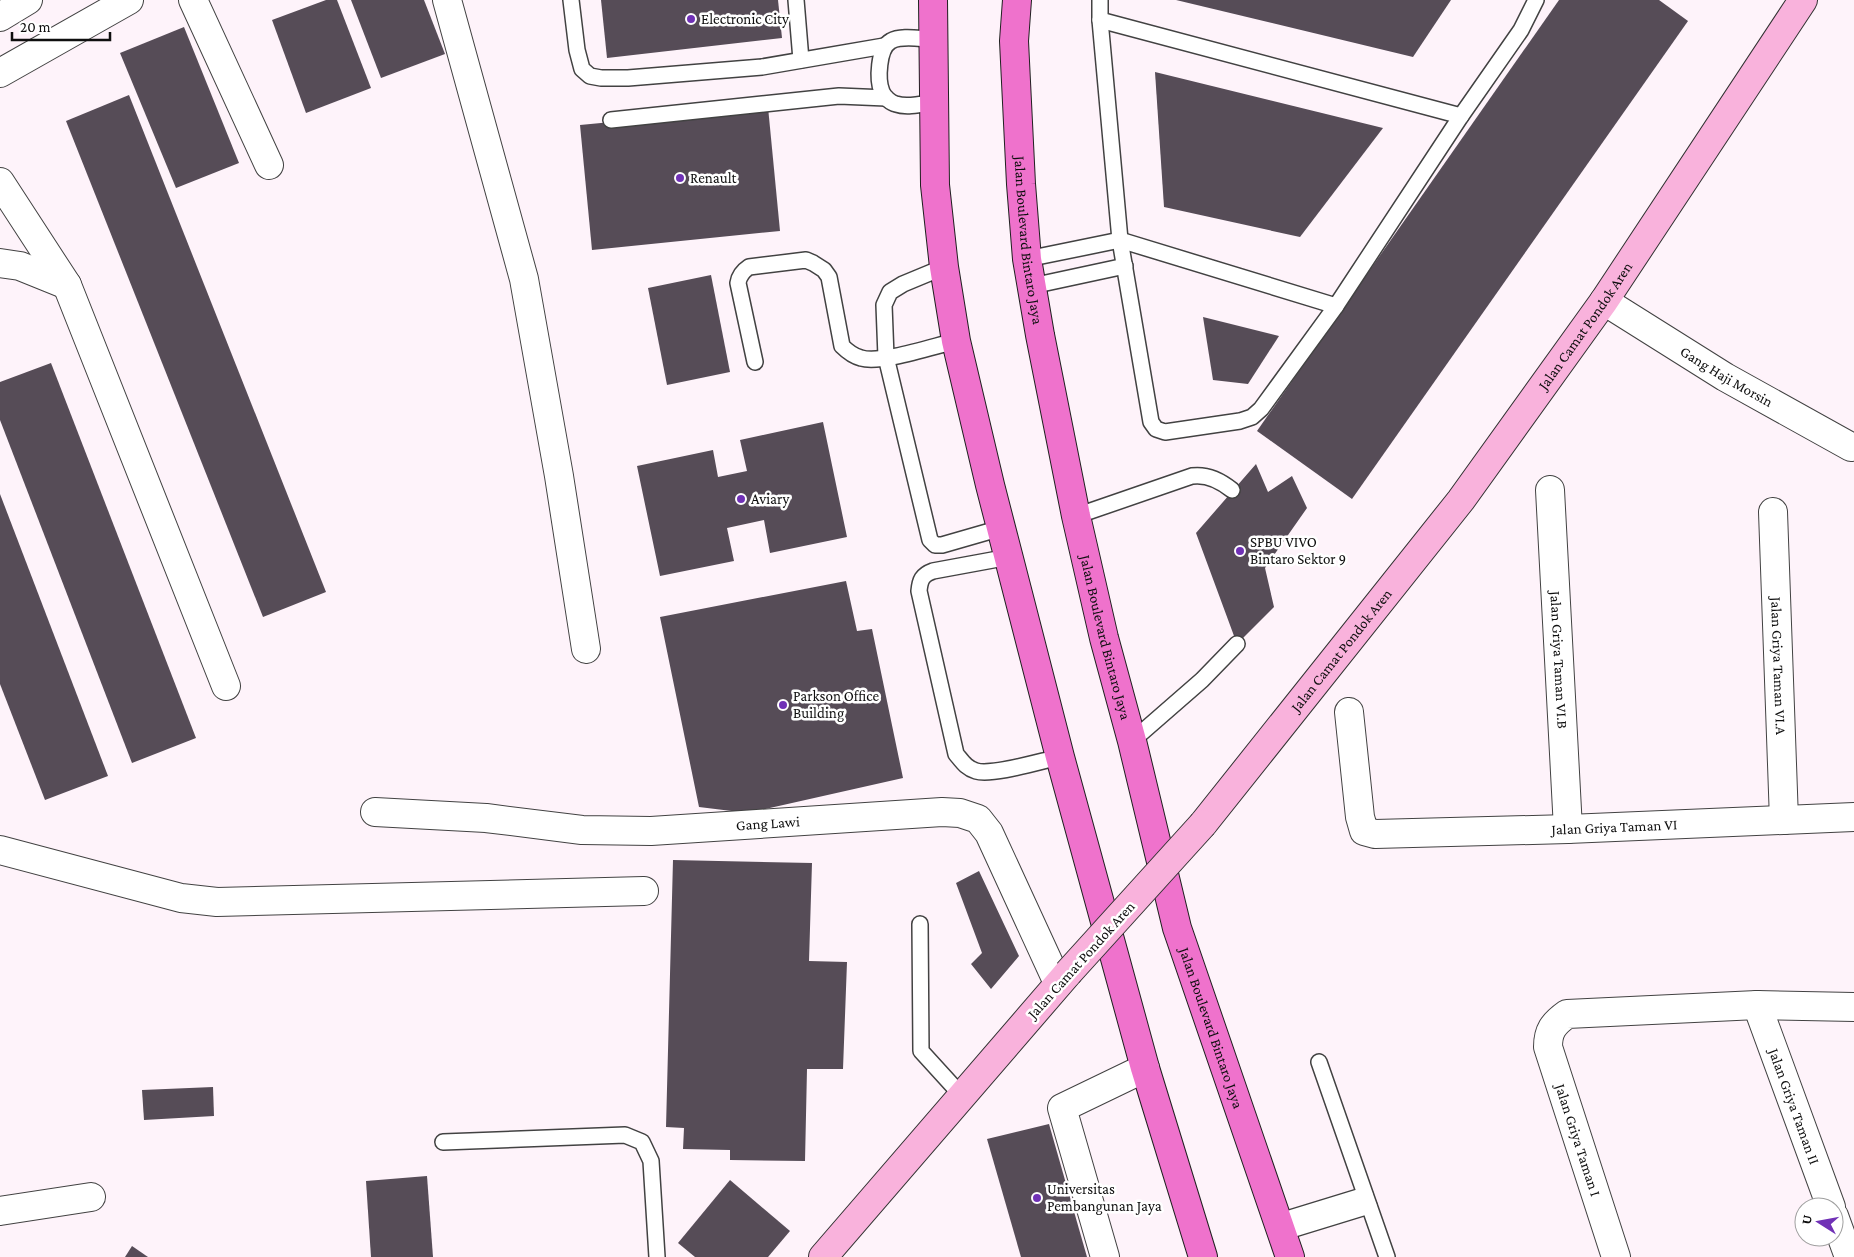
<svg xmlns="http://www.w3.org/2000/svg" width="1854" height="1257" viewBox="0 0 1854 1257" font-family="'Crimson Pro',serif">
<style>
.building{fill:#564c57}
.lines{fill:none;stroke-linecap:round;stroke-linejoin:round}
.service-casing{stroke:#424242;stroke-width:18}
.minor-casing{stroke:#424242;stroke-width:30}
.secondary-casing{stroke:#313131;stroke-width:30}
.primary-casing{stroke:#202020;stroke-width:30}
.service{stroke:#fff;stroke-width:15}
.minor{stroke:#fff;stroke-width:28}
.secondary{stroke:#f9b2dc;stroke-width:28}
.primary{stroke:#ef72cc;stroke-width:28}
.secondary-bridge-casing{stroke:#313131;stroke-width:30;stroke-linecap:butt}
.secondary-bridge{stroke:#f9b2dc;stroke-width:28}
.poi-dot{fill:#7031b6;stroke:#fff;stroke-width:2}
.labels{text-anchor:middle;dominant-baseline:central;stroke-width:5;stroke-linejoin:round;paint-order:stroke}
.poi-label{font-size:15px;fill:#0f0f0f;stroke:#fff;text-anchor:start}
.street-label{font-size:15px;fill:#0f0f0f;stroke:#fff}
</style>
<rect width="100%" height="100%" fill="#fef3fa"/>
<g class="building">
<polygon points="326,0 337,0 371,88 306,113 272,20"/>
<polygon points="351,0 424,0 445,54 381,78"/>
<polygon points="601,0 778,0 782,38 607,58"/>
<polygon points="1176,0 1451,0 1413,57"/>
<polygon points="1559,0 1659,0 1688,21 1352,499 1257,431"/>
<polygon points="184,27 239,163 176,188 120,53"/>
<polygon points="1155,72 1383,128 1300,237 1164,207"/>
<polygon points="129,95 326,592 263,617 66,121"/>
<polygon points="768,107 780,231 592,250 580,125"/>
<polygon points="711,275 730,372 667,385 648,288"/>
<polygon points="1203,317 1279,336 1248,384 1213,380"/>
<polygon points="51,363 196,738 132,763 0,420 0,382"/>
<polygon points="823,422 847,537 770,553 764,520 727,528 734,561 660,576 637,466 713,450 718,477 747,471 740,440"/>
<polygon points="1256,464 1268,492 1292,476 1307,508 1265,568 1274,607 1237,644 1196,533"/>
<polygon points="0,494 108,776 45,800 0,684"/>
<polygon points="846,581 857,631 872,629 903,778 748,813 699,807 660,617"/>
<polygon points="673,860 812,863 809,961 847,962 843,1069 807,1069 805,1161 730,1160 730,1150 683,1149 684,1128 666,1127"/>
<polygon points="979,871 1019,956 991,989 971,964 982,953 956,883"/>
<polygon points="213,1087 214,1116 144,1120 142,1090"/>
<polygon points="1049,1124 1087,1257 1021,1257 987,1139"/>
<polygon points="427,1176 433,1257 371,1257 366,1181"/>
<polygon points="730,1180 790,1231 768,1257 695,1257 678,1243"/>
<polygon points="132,1246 148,1257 125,1257"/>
</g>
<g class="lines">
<defs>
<g id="service">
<polyline points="571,0 577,50 582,69 590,76 601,78 628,78 762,67 884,46"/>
<polyline points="796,0 801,60"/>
<polyline points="1100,0 1100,20 1120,240 1151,422 1156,429 1165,432 1240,421 1252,417 1261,409 1336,306 1461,116 1521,30 1536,0"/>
<polyline points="1100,20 1461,116"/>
<path d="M933,39c-12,0 -32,-4 -42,2 -13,7 -14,39 -9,51 2,5 9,11 14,12 11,4 26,0 38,-2"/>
<polyline points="611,120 839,96 886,98"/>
<polyline points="1027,259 1120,240 1336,306"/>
<polyline points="944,267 903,284 890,292 884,305 886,357 930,540 935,545 942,545 1001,528"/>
<polyline points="1032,286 1125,266"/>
<path d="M755,362l-17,-79c1,-7 5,-12 11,-16l57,-7 7,3 11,7 5,7 13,69c5,5 11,10 19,12 20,6 73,-12 95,-17"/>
<path d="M1076,516l116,-40c15,-2 29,5 40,14"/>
<path d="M1009,557l-76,14c-11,4 -13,9 -14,20l37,163c6,7 10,14 20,17 16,5 65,-10 84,-14"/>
<polyline points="1132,741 1202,680 1237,644"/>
<polyline points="920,924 921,1051 962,1096"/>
<polyline points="1319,1062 1387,1257"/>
<polyline points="443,1142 625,1135 642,1142 651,1161 657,1257"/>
<polyline points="1277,1222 1365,1195"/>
<polyline points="1281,1233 1369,1206"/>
</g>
<g id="minor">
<polyline points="193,0 269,165"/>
<polyline points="447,0 524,279 559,476 586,649"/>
<polyline points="0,17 28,0"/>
<polyline points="0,73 129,0"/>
<polyline points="0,182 67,285 226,686"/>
<polyline points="0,263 20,266 67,285"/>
<path id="s1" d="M1604,301l121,76 126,70"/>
<path id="s2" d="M1550,490l18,339"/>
<path id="s3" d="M1773,512l11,308"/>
<path id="s4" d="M1349,712l11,105 4,14 11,3 193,-5 286,-12"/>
<path id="s5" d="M375,812l111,6 96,12 69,1 291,-19 18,1 18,6 11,14 69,150"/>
<polyline points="0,850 181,898 217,902 644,891"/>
<path id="s6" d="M1757,1005l74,202"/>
<polyline points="0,1211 91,1197"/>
<polyline points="1834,1216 1849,1257"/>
<polyline points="1105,1257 1062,1108 1145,1068"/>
<path d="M1616,1257l-68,-210c0,-16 5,-23 19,-33l190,-9 97,2"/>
</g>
<g id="secondary">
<path id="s7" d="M1203,824l258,-324 143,-199 199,-301"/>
<polyline points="823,1257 1068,973"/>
</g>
<g id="primary">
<polyline points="933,0 935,185 944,267 956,341 990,485 1060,757 1145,1068 1203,1257"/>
<path id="s8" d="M1017,0l-3,41 7,143 6,75 13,76 36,181 28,122 28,103 45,187 113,329"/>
</g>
</defs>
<use href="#service" class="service-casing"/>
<use href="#minor" class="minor-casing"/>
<use href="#secondary" class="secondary-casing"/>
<use href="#primary" class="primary-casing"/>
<use href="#service" class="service"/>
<use href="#minor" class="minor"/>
<use href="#secondary" class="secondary"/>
<use href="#primary" class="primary"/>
<defs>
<polyline id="secondary-bridge" points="1068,973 1203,824"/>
</defs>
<use href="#secondary-bridge" class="secondary-bridge-casing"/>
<use href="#secondary-bridge" class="secondary-bridge"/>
</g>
<g class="poi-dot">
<circle cx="691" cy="19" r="5"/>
<circle cx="680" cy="178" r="5"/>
<circle cx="741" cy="499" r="5"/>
<circle cx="1240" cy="551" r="5"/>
<circle cx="783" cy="705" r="5"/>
<circle cx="1037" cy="1198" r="5"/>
</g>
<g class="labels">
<g class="poi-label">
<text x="701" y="19">Electronic City</text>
<text x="690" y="178">Renault</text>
<text x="751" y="499">Aviary</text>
<text x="1250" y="542">SPBU VIVO<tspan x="1250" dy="17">Bintaro Sektor 9</tspan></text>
<text x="793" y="696">Parkson Office<tspan x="793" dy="17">Building</tspan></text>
<text x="1047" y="1189">Universitas<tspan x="1047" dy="17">Pembangunan Jaya</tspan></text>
</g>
<g class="street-label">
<text stroke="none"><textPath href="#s8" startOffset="241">Jalan Boulevard Bintaro Jaya</textPath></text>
<text stroke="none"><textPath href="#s7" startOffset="628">Jalan Camat Pondok Aren</textPath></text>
<text stroke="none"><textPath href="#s1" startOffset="144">Gang Haji Morsin</textPath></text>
<text stroke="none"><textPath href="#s8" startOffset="646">Jalan Boulevard Bintaro Jaya</textPath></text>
<text stroke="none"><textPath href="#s7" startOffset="222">Jalan Camat Pondok Aren</textPath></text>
<text stroke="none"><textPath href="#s2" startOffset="170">Jalan Griya Taman VI.B</textPath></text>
<text stroke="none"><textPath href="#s3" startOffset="154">Jalan Griya Taman VI.A</textPath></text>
<text stroke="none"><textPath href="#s5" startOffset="394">Gang Lawi</textPath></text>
<text stroke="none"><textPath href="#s4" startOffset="371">Jalan Griya Taman VI</textPath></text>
<text transform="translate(1081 960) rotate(-48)">Jalan Camat Pondok Aren</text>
<text stroke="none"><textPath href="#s8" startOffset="1051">Jalan Boulevard Bintaro Jaya</textPath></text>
<text stroke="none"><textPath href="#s6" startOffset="108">Jalan Griya Taman II</textPath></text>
<text transform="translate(1578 1140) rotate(72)">Jalan Griya Taman I</text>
</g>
</g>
<g transform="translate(1819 1222) rotate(281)"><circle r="24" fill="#ffffff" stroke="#9f9f9f"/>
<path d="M0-4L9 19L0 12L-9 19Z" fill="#7031b6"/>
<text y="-8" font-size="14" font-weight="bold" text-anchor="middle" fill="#0f0f0f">U</text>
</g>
<path d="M12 32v8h98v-8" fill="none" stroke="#0f0f0f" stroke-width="2.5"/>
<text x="20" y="32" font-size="15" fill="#0f0f0f" stroke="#ffffff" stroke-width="4" paint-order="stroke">20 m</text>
</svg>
